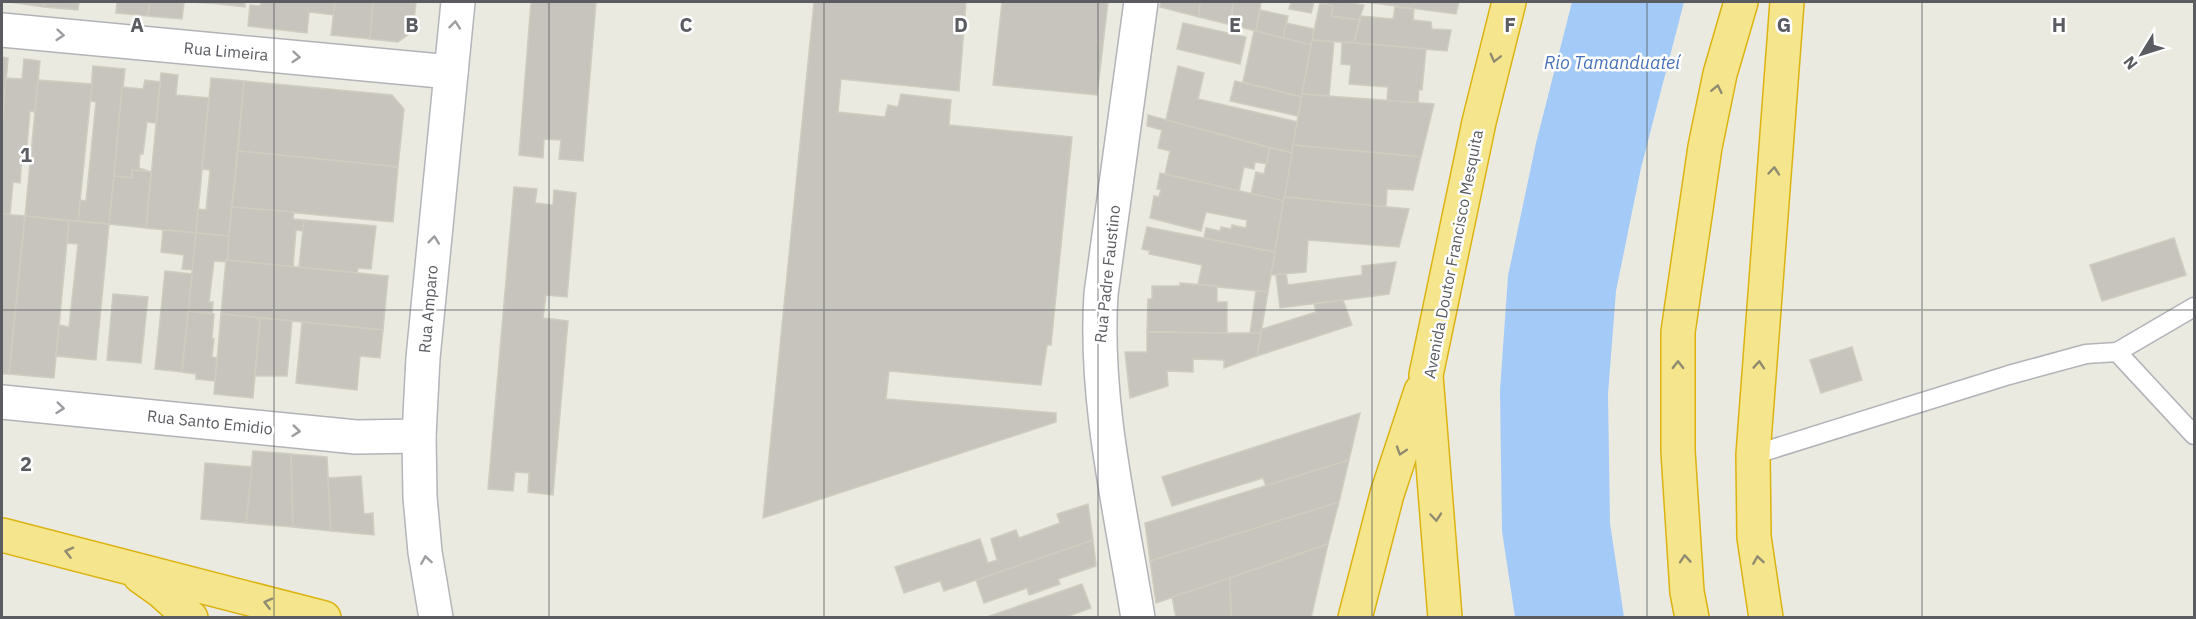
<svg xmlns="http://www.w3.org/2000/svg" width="2196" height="619" font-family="'IBM Plex Sans',sans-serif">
<rect width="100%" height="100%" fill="#ebeae1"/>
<polygon fill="#a4caf8" points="1572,2 1684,2 1641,168 1616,291 1608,394 1610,523 1624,617 1515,617 1502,531 1500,390 1508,276 1536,143"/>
<g fill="#c7c4be" stroke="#cfccc0" stroke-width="1.5">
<polygon points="9,2 44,2 44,7"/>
<polygon points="44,2 79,2 78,10 44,7"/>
<polygon points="117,2 150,2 148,16 116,13"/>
<polygon points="150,2 184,2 182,19 148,16"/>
<polygon points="192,2 219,2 219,4"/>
<polygon points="219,2 245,2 245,7 219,4"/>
<polygon points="261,2 335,2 334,15 309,12 307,33 248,26 250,5 260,6"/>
<polygon points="335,2 373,2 370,39 331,35"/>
<polygon points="373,2 416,2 413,31 398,42 370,39"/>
<polygon points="531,2 596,2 583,161 559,159 561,140 544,139 543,158 519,155"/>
<polygon points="814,2 966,2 959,91 841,79 838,112 885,117 888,105 898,107 901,94 951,100 949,125 1072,137 1051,345 1047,345 1041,385 889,371 886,399 1056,413 1056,422 763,518"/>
<polygon points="1002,2 1108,2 1097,95 993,85"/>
<polygon points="1161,2 1200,2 1199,17 1160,7"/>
<polygon points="1200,2 1233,2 1231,25 1199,17"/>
<polygon points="1233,2 1261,2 1256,31 1231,25"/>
<polygon points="1291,2 1314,2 1311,13 1289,9"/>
<polygon points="1320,2 1346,2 1364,5 1359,20 1331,16 1333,6"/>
<polygon points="1365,2 1459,2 1456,14"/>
<polygon points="1320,3 1333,6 1331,16 1359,20 1354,43 1312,40"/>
<polygon points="1395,7 1414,9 1413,20 1431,22 1432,29 1451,30 1447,51 1354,43 1361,16 1393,19"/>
<polygon points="1260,10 1288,16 1283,38 1256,31"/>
<polygon points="1183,23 1246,37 1240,64 1177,49"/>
<polygon points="1286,23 1314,29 1311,45 1283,38"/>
<polygon points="1254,31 1311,45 1302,97 1243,82"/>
<polygon points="1312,40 1334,42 1329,96 1302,94"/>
<polygon points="1342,42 1426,49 1422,90 1419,89 1418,103 1387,101 1388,87 1349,84 1351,65 1341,64"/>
<polygon points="2,57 8,58 2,128"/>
<polygon points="24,59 40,61 35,112 30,111 26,157 22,157 20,183 13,182 10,215 2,214 2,128 6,78 22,79"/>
<polygon points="93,66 125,69 109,224 78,221 80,200 86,201 96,102 90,101"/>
<polygon points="1178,66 1204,73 1198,99 1298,122 1292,153 1166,120"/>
<polygon points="161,73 178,75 176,95 209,98 196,233 146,228"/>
<polygon points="211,78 244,81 229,236 196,233 198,209 206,210 210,170 202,169"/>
<polygon points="38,80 92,84 78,221 25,216"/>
<polygon points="145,80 160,82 156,123 147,122 143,154 140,154 139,168 151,172 132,170 132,178 114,176 122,87 143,89"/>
<polygon points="244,81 392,95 404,109 398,167 238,151"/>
<polygon points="1235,81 1302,97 1298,116 1230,101"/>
<polygon points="1302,94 1434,104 1421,157 1293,145"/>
<polygon points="1148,115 1270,148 1267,164 1255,162 1254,169 1244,167 1239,191 1165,174 1170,151 1158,148 1162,130 1147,126"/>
<polygon points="1293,145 1421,157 1413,190 1387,189 1386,207 1284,197"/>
<polygon points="1270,148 1292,153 1284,201 1251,194 1256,172 1264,174"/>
<polygon points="238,151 398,167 393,222 232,207"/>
<polygon points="132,170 151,172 146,228 109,224 114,176 132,178"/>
<polygon points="1160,173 1284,201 1275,252 1204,238 1206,228 1220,231 1221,227 1231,229 1232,225 1246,228 1247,220 1206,212 1201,231 1150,218 1154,196 1159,197 1161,189 1157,189"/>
<polygon points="514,187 537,189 535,203 553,205 554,190 576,193 567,297 546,295 543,318 568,321 553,495 528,492 529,473 515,472 513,491 488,489"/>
<polygon points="1284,197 1409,209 1399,247 1308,240 1306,272 1271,275"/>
<polygon points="232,207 294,212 293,219 304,220 303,231 296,230 293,267 226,260"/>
<polygon points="2,214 25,216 9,374 2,374"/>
<polygon points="25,216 69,221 54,378 9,374"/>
<polygon points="304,220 376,226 371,269 358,268 357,273 299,267"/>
<polygon points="69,221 109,224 96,360 56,356 59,325 69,327 78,244 67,243"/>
<polygon points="1147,227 1275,252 1268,292 1198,285 1202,265 1149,254 1150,251 1142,249"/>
<polygon points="163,230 196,233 193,270 182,269 184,255 161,252"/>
<polygon points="196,233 229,236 227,262 214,261 209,302 213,302 212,313 188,311"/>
<polygon points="2174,238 2186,275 2102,301 2090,265"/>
<polygon points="226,260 388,276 383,330 221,314"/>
<polygon points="1396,262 1389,294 1280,308 1276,275 1286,274 1288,285 1362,275 1362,266"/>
<polygon points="165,271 192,274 182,372 155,369"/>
<polygon points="1180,283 1217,286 1217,302 1227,302 1227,333 1147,332 1148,299 1152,299 1152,286 1180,286"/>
<polygon points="1256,291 1268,292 1261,333 1250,333"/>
<polygon points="113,294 148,297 141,363 107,360"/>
<polygon points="1343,300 1352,325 1257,356 1262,329 1316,312 1314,304"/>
<polygon points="188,311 214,314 212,338 214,339 212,357 217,358 215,381 196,379 196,374 182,372"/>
<polygon points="221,314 260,318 253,398 214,394"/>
<polygon points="260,318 292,321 287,376 255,376"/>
<polygon points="302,322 383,330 380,358 360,356 357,390 296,383"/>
<polygon points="1147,332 1227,333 1261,333 1257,356 1224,368 1224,360 1193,359 1193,372 1167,371 1168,386 1130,398 1125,352 1147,352"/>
<polygon points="1852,347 1862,380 1821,393 1810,360"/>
<polygon points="1360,413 1349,460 1266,486 1263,478 1172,506 1162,477"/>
<polygon points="253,451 291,454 293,527 246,523"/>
<polygon points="291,454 327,457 331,531 293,527"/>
<polygon points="1349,460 1339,502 1150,561 1145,523"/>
<polygon points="205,463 252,467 246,523 201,519"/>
<polygon points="361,476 364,514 373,513 374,535 331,531 328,478"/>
<polygon points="1339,502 1328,544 1156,603 1150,561"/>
<polygon points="1088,504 1093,540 944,591 940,581 904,593 895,567 980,539 988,563 997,560 991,539 1016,530 1019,538 1060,523 1057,514"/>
<polygon points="1093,540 1096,566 1058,579 1060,584 1029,595 1027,588 984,603 976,580"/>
<polygon points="1328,544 1311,618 1231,618 1230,578"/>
<polygon points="1230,578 1231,618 1176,618 1172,597"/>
<polygon points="1082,584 1091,608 1063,618 984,618"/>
</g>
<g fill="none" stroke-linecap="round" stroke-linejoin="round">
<g stroke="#b2b3b8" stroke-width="21">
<g id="lane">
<polyline points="2117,352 2194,435"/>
<polyline points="1753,455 2009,375 2086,354 2117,352 2194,307"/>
</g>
</g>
<g stroke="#b2b3b8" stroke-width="36">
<g id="street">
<polyline points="2,30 451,72"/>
<polyline points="2,402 356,437 419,436"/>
<path d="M1138 618C1121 511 1094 402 1101 294L1141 2"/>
</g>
</g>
<g stroke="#b3b5bb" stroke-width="36">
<polyline id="secondary" points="436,618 425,552 420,497 419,436 423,358 458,2"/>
</g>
<g stroke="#dcb310" stroke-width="36">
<g id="highway">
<polyline points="2,535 324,618"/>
<polyline points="140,576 161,591 191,618"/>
<polyline points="1355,618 1387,494 1421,391"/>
<polyline points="1445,618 1426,375 1479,122 1509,2"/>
<polyline points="1692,618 1687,592 1678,451 1678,332 1705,147 1720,74 1741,2"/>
<polyline points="1766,618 1754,537 1753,455 1787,2"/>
</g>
</g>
<use href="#lane" stroke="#fff" stroke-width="18"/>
<use href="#street" stroke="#fff" stroke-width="33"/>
<use href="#secondary" stroke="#fff" stroke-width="33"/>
<use href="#highway" stroke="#f5e68e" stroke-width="33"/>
</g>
<defs><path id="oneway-chevron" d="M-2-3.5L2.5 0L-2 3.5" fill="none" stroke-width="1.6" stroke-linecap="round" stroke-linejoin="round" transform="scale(1.5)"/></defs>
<g stroke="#9c9da0">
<use href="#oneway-chevron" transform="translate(455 25) rotate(-84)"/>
<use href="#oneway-chevron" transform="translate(60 35) rotate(5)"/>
<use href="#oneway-chevron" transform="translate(296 57) rotate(5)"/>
<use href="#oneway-chevron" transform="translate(434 240) rotate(-84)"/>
<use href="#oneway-chevron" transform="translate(60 408) rotate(6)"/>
<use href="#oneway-chevron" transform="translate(296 431) rotate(6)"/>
<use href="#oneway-chevron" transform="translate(426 560) rotate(-99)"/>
</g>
<g stroke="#908c71">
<use href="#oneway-chevron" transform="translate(1495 58) rotate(104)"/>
<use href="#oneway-chevron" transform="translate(1717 89) rotate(-78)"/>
<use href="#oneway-chevron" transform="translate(1774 171) rotate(-85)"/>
<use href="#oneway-chevron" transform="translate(1678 365) rotate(-90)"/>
<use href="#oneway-chevron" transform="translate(1759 365) rotate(-86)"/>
<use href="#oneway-chevron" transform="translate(1401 451) rotate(108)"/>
<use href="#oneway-chevron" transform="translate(1436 517) rotate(85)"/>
<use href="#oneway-chevron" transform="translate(69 552) rotate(-166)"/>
<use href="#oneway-chevron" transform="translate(1685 559) rotate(-94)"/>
<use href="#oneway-chevron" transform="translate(1758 560) rotate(-99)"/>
<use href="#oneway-chevron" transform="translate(268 603) rotate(-166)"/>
</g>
<path fill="none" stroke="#5a5c61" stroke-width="1.5" stroke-opacity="0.55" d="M274 2V618M549 2V618M824 2V618M1098 2V618M1372 2V618M1647 2V618M1922 2V618M2 310H2194"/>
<g text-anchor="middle" stroke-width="5" stroke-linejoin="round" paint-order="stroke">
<g font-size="16" fill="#5a5c61" stroke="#fff">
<text transform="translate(226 51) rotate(5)" y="6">Rua Limeira</text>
<text transform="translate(1453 254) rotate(-79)" y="6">Avenida Doutor Francisco Mesquita</text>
<text transform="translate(1107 274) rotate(-84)" y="6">Rua Padre Faustino</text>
<text transform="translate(428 309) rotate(-85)" y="6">Rua Amparo</text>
<text transform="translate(210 422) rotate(6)" y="6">Rua Santo Emidio</text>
</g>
<g font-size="18" font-style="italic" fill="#4973b9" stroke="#fff">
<text x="1612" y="69">Rio Tamanduateí</text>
</g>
</g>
<g font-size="20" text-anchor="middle" font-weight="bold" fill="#5a5c61" stroke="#fff" stroke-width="5" stroke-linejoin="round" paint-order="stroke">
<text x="137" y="32">A</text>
<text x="412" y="32">B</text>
<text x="686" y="32">C</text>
<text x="961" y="32">D</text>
<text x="1235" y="32">E</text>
<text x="1510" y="32">F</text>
<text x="1784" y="32">G</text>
<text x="2059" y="32">H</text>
<text x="26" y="162">1</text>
<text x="26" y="471">2</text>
</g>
<rect width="2196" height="619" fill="none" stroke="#5a5c61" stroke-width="6"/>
<g transform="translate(2142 54) rotate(232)" stroke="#ffffff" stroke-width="4.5" paint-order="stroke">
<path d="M0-4.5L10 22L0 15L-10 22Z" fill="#5a5c61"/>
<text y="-9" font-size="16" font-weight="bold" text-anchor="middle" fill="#5a5c61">N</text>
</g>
</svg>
